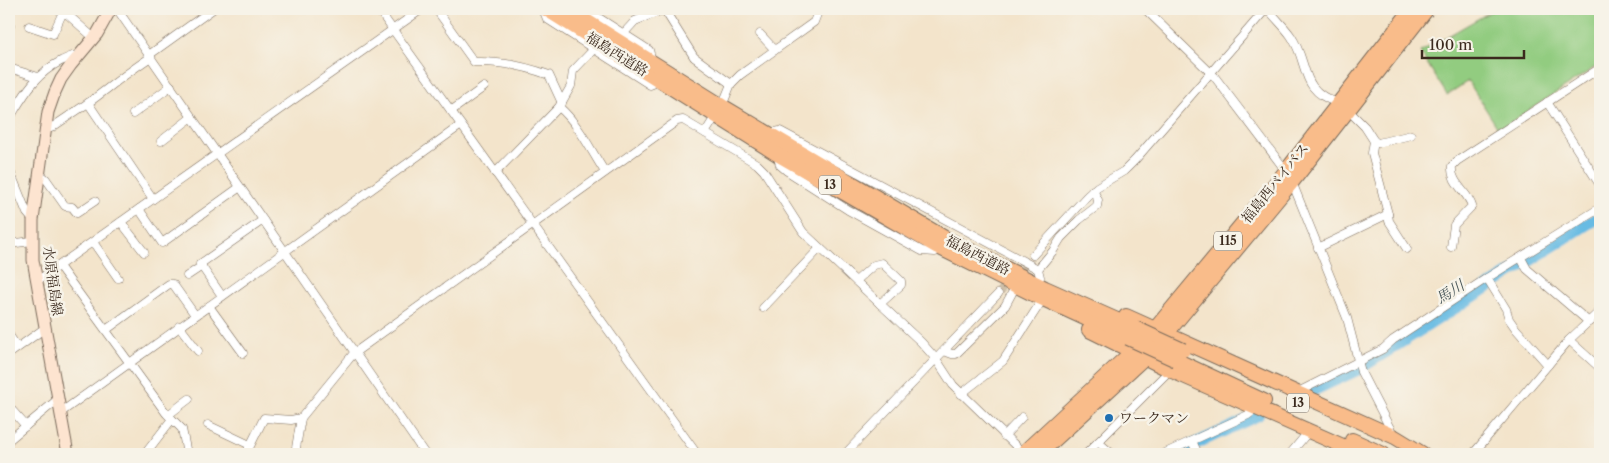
<svg xmlns="http://www.w3.org/2000/svg" width="1609" height="463" font-family="'Libre Caslon Text','Noto Serif JP',serif">
<rect width="100%" height="100%" fill="#f7f3e8"/>
<filter id="ink" filterUnits="userSpaceOnUse"><feTurbulence type="fractalNoise" baseFrequency=".02" numOctaves="2"/><feDisplacementMap in="SourceGraphic" scale="10" xChannelSelector="R" yChannelSelector="G"/><feConvolveMatrix kernelMatrix="1 2 1 2 8 2 1 2 1" color-interpolation-filters="sRGB"/></filter>
<filter id="wash" filterUnits="userSpaceOnUse"><feTurbulence type="fractalNoise" baseFrequency=".0096" numOctaves="4" result="noise"/><feDisplacementMap in="SourceGraphic" scale="20" xChannelSelector="R" yChannelSelector="G"/><feGaussianBlur stdDeviation="1.12" result="paint"/><feColorMatrix in="noise" values="0 0 0 0 0 0 0 0 0 0 0 0 0 0 0 0 0 1.4 0 .05"/><feComposite in="paint" operator="in"/></filter>
<g filter="url(#wash)">
<rect width="100%" height="100%" fill="#f3e4cb"/>
<polygon fill="#92cc80" stroke="#667b4f" points="1495,9 1600,9 1600,64 1499,130 1468,81 1447,95 1420,52"/>
<g fill="none" stroke-linecap="round" stroke-linejoin="round">
<g stroke="#67bbe3" stroke-width="12">
<polyline points="1314,390 1359,369 1600,216"/>
<polyline points="1173,454 1258,415"/>
</g>
</g>
</g>
<g filter="url(#ink)">
<g fill="none" stroke-linecap="round" stroke-linejoin="round">
<polyline stroke="#cebfa8" stroke-width="8" stroke-dasharray="8 4" stroke-linecap="butt" points="998,294 1033,255"/>
<g stroke="#7b6b5b" stroke-width="9">
<g id="minor">
<polyline points="117,9 425,454"/>
<polyline points="378,9 697,454"/>
<path d="M436 9 474 62C501 61 524 66 549 75L562 103"/>
<polyline points="543,9 547,19 650,85 660,81"/>
<polyline points="585,9 649,50 652,61"/>
<polyline points="664,9 694,57 731,84 722,106 705,133"/>
<polyline points="1145,9 1214,76 1286,171 1292,182 1347,318 1361,372 1394,436"/>
<path d="M1268 9C1275 18 1284 26 1291 36 1310 64 1298 90 1338 103"/>
<polyline points="9,25 10,25 9,31"/>
<polyline points="29,26 53,34 62,14 67,14 94,38"/>
<polyline points="624,33 635,21 665,9"/>
<polyline points="760,34 775,50"/>
<polyline points="149,55 213,9"/>
<path d="M151 57C129 71 109 88 88 103L153 199"/>
<polyline points="9,68 38,77"/>
<polyline points="731,84 740,75 814,22 819,9"/>
<polyline points="1547,102 1600,185"/>
<path d="M559 107C579 124 591 151 605 172"/>
<polyline points="1348,110 1365,127 1374,141 1378,143 1411,135"/>
<polyline points="451,111 484,87"/>
<polyline points="133,114 171,86"/>
<path d="M9 119C24 95 35 74 61 61 68 58 73 54 80 55"/>
<polyline points="46,127 51,128 88,103"/>
<polyline points="770,133 780,131 1038,269"/>
<polyline points="161,141 192,117"/>
<polyline points="1374,141 1372,153 1388,214"/>
<polyline points="777,154 780,165 787,171 848,210 922,251 935,252"/>
<polyline points="9,169 27,213 33,220"/>
<polyline points="495,173 559,107 571,86 573,71 594,49"/>
<polyline points="40,174 46,179 65,206 72,207 77,213 95,201"/>
<polyline points="139,209 162,243 240,187"/>
<polyline points="121,222 144,252"/>
<polyline points="93,242 118,278"/>
<polyline points="9,244 32,241"/>
<path d="M1451 247 1454 225 1472 206C1468 192 1450 183 1452 166L1457 161 1600 68"/>
<polyline points="1318,248 1388,214 1389,221 1407,249"/>
<polyline points="1033,255 1087,196 1097,187 1124,171 1135,160 1266,9"/>
<polyline points="1521,258 1527,269 1589,322"/>
<polyline points="59,266 166,413 172,419 145,454"/>
<polyline points="187,276 202,266"/>
<polyline points="1040,277 1038,269 1053,251 1061,238 1079,220 1097,206 1098,200 1093,190"/>
<polyline points="1487,278 1506,309 1509,319 1516,329 1548,365"/>
<polyline points="37,281 422,9"/>
<polyline points="856,281 874,265 882,263 901,281 901,285 880,304"/>
<polyline points="222,296 200,264 263,220"/>
<polyline points="209,306 243,353"/>
<polyline points="763,308 820,248"/>
<polyline points="179,326 198,351"/>
<polyline points="106,330 169,284 173,284 195,315"/>
<polyline points="9,335 17,347"/>
<polyline points="1569,340 1600,368"/>
<polyline points="944,351 952,354 956,354 1005,306 1012,293"/>
<polyline points="9,354 45,328"/>
<polyline points="1296,393 1383,349 1393,340 1487,278 1600,208"/>
<polyline points="961,394 1003,361 1039,305"/>
<polyline points="9,407 26,426"/>
<polyline points="60,413 461,125"/>
<polyline points="168,415 189,399"/>
<polyline points="172,419 182,429 187,454"/>
<polyline points="208,425 250,445"/>
<polyline points="1004,436 1022,417"/>
<polyline points="9,440 57,400"/>
<polyline points="1192,441 1198,454"/>
<polyline points="1098,442 1112,454"/>
<polyline points="246,454 264,418 291,420 301,418"/>
<polyline points="295,454 301,418 354,353 677,121 683,120 757,164 764,171 803,232 921,342 936,359 953,385 1024,454"/>
<polyline points="845,454 998,294"/>
<polyline points="1086,454 1170,370"/>
<polyline points="1163,454 1248,415 1257,408"/>
<polyline points="1290,454 1309,431"/>
<polyline points="1473,454 1569,340 1600,311"/>
</g>
</g>
<g stroke="#7b6b5b" stroke-width="13">
<polyline id="secondary" points="68,454 33,260 33,220 48,112 55,92 61,79 71,65 97,34 111,9"/>
</g>
<g stroke="#7b6b5b" stroke-width="16">
<g id="trunk">
<polyline points="546,9 777,154 898,224 936,246 1041,298 1128,338"/>
<polyline points="567,9 722,106 943,237 1045,288 1135,328"/>
<polyline points="1126,316 1395,437 1423,454"/>
<polyline points="1089,330 1170,370 1361,454"/>
<polyline points="1176,360 1264,401"/>
<polyline points="1352,440 1383,454"/>
<polyline points="1022,454 1150,335 1286,171 1412,9"/>
<polyline points="1039,454 1145,357 1167,333 1292,182 1427,9"/>
</g>
</g>
<use href="#minor" stroke="#fff" stroke-width="8"/>
<use href="#secondary" stroke="#fde4d0" stroke-width="11"/>
<use href="#trunk" stroke="#f9bc8a" stroke-width="14"/>
<g stroke="#7b6b5b" stroke-width="16" stroke-linecap="butt">
<g id="trunk-bridge">
<polyline points="1135,328 1183,350"/>
<polyline points="1128,338 1176,360"/>
</g>
</g>
<use href="#trunk-bridge" stroke="#f9bc8a" stroke-width="14"/>
</g>
</g>
<circle fill="#1f6fb2" stroke="#f7f3e8" stroke-width="2" cx="1109" cy="418" r="5"/>
<g text-anchor="middle" stroke-width="5" stroke-linejoin="round" paint-order="stroke">
<g fill="#f7f3e8" stroke="#73665b" stroke-width="1">
<rect x="819" y="175.5" width="22" height="19" rx="4"/>
<rect x="1214" y="231.5" width="28" height="19" rx="4"/>
<rect x="1287" y="393.5" width="22" height="19" rx="4"/>
</g>
<g font-size="12" font-weight="bold" fill="#3b2a1e">
<text x="830" y="189">13</text>
<text x="1228" y="245">115</text>
<text x="1298" y="407">13</text>
</g>
<g font-size="14" fill="#3b2a1e" stroke="#f7f3e8">
<text transform="translate(617 54) rotate(32)" y="5">福島西道路</text>
<text transform="translate(1275 183) rotate(-51)" y="5">福島西バイパス</text>
<text transform="translate(978 255) rotate(27)" y="5">福島西道路</text>
<text transform="translate(53 281) rotate(82)" y="5">水原福島線</text>
</g>
<g font-size="14" fill="#3b2a1e" stroke="#f7f3e8" text-anchor="start">
<text x="1119" y="423">ワークマン</text>
</g>
<g font-size="15" font-style="italic" fill="#485659" stroke="#f7f3e8">
<text transform="translate(1450 292) rotate(-32)" y="5">馬川</text>
</g>
</g>
<rect width="1609" height="463" fill="none" stroke="#f7f3e8" stroke-width="30"/>
<path d="M1422 50v8h102v-8" fill="none" stroke="#3b2a1e" stroke-width="2.5"/>
<text x="1429" y="50" font-size="15" fill="#3b2a1e" stroke="#f7f3e8" stroke-width="4" paint-order="stroke">100 m</text>
</svg>
